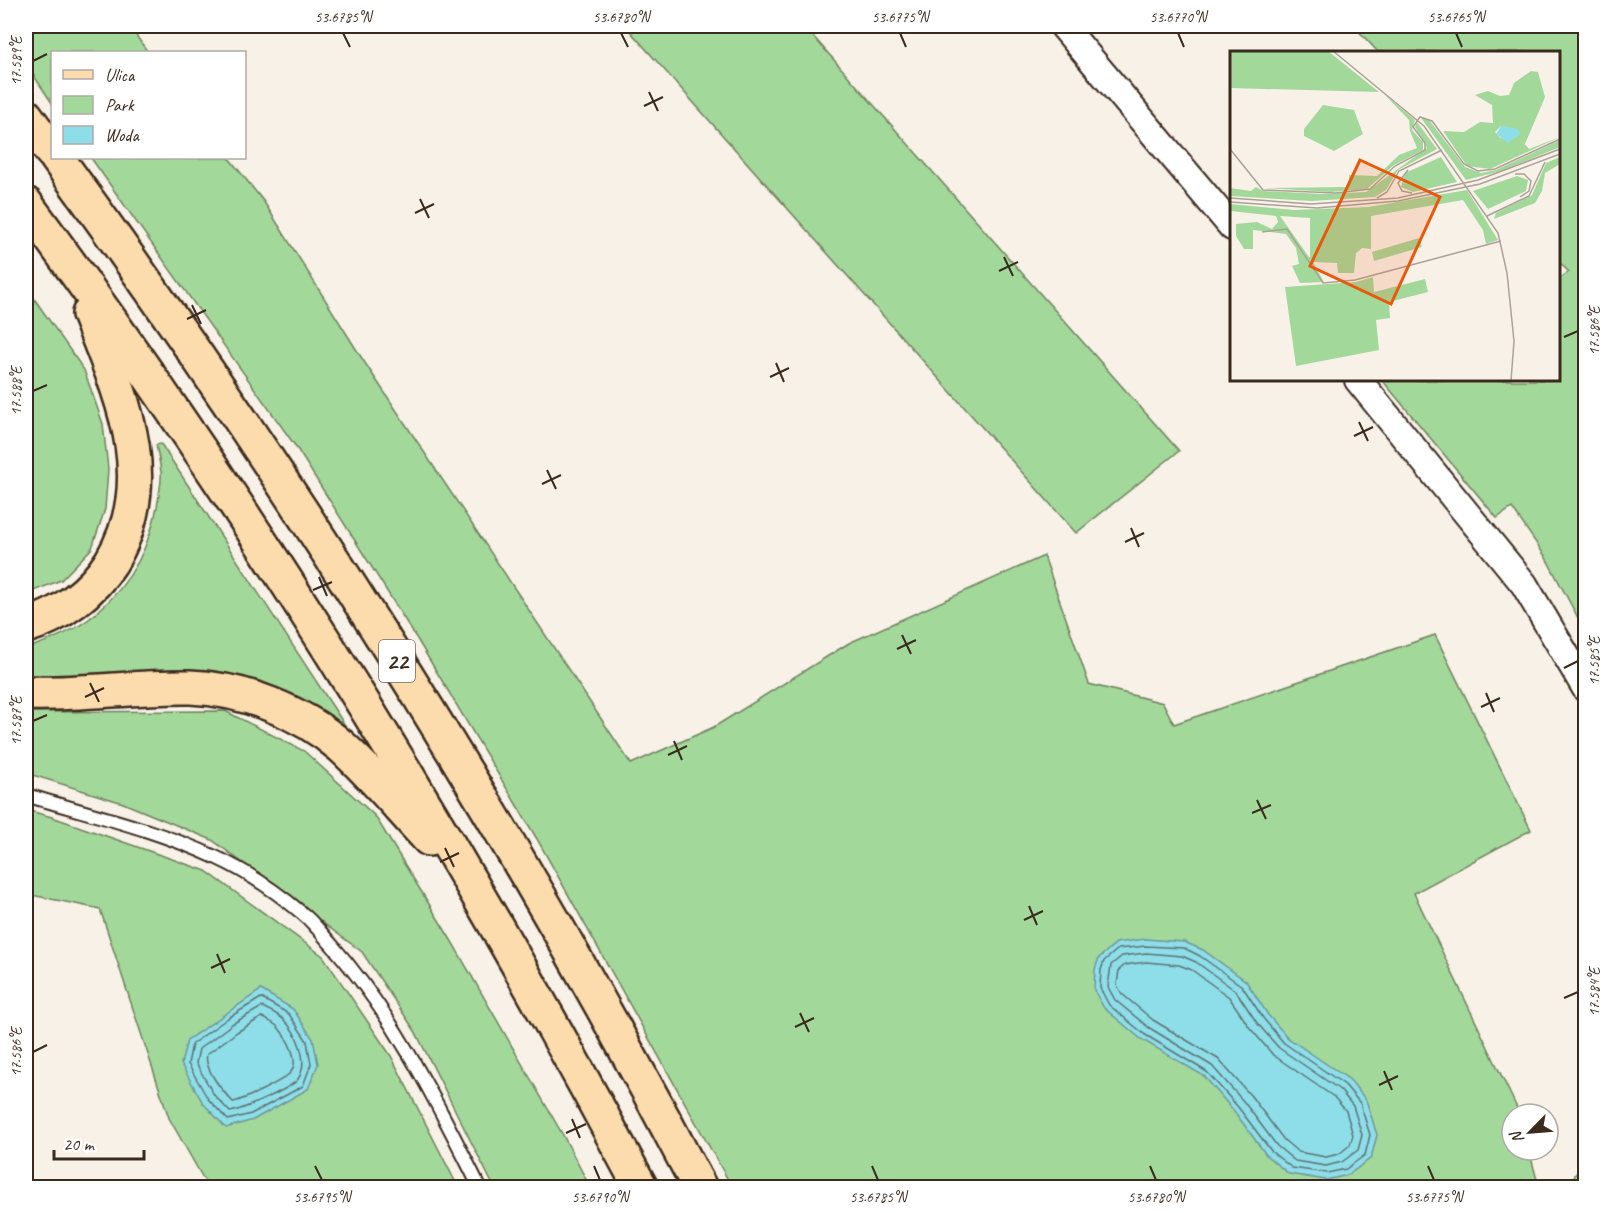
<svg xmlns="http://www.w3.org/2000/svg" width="1611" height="1213" font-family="Caveat,sans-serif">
<rect width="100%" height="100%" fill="#f7f1e8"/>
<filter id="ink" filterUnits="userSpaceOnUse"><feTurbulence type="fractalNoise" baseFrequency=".0167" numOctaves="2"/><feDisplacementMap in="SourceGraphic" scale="12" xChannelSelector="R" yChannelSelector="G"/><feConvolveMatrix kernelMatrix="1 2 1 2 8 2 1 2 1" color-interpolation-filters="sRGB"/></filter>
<g filter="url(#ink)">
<g fill="#a3d89b" stroke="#6f815c" stroke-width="1.5">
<polygon points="26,26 129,26 148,52 52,52 52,103 26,64"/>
<polygon points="633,26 804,26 1179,451 1076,533 629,30"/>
<polygon points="1354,26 1585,26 1585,631 1545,556 1512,508 1497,518 1382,380 1558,380 1559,279 1569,272 1558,261 1558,52 1378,52"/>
<polygon points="91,158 229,158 264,202 363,360 631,764 714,727 849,643 1044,556 1089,684 1163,703 1174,724 1435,635 1531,830 1414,893 1517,1108 1519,1114 1512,1114 1512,1150 1529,1150 1539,1187 732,1187 537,839 417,639 296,447"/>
<polygon points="26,287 84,370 103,424 108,469 105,509 92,548 61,580 26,594"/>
<path d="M161 444 350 733 322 713 293 696 256 682 26 680V649C50 640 76 631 95 614 133 582 152 543 159 495 160 487 162 479 161 472 160 463 158 454 156 445Z"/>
<polygon points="225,711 304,751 375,816 451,940 564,1137 590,1187 494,1187 415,1031 362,952 212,840 123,803 26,773 26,712"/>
<polygon points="26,810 52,817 206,871 323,956 391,1056 458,1187 208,1187 169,1118 100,909 26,894"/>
<polygon points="1585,1160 1585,1187 1567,1187"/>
</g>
<g fill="#8edeea" stroke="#6d9698" stroke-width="1.5">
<polygon points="1145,939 1184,942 1203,950 1246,981 1268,1015 1288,1038 1350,1080 1366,1100 1377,1135 1371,1158 1348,1175 1326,1180 1289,1174 1267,1156 1234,1111 1204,1076 1141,1039 1104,1008 1094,990 1095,969 1099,958 1116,943"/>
<polygon points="261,990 293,1009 313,1039 318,1064 308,1089 253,1120 226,1128 203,1103 181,1064 187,1040"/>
</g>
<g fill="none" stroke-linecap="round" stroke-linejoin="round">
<g stroke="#5c7270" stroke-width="1.5">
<polygon points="1146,946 1184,948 1200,956 1242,986 1263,1018 1284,1043 1345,1085 1360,1103 1370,1135 1365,1155 1346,1169 1327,1173 1292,1168 1272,1152 1238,1107 1207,1072 1144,1034 1109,1005 1100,988 1101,970 1104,961 1118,949"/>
<polygon points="1146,953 1182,956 1196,962 1236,991 1257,1023 1279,1048 1340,1090 1353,1106 1362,1135 1358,1150 1342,1162 1326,1166 1295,1161 1277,1146 1244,1102 1212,1066 1148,1027 1115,1000 1108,987 1111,965 1122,956"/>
<polygon points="1146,962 1179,965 1192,970 1229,997 1250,1028 1273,1055 1334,1097 1346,1111 1353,1135 1350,1145 1339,1154 1326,1157 1298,1152 1284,1140 1251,1096 1218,1059 1153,1020 1122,994 1117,985 1119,970 1125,965"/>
<polygon points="261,998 289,1014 307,1041 311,1064 303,1086 251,1114 228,1120 208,1099 188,1064 192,1044 228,1018"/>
<path d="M262 1007C269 1010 277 1014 283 1019 297 1032 310 1061 298 1079 292 1088 242 1110 230 1112L214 1095 196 1063 199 1049 232 1024Z"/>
<path d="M262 1017C267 1020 274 1023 278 1027 287 1038 302 1062 289 1074 280 1082 244 1100 233 1102 223 1092 203 1068 207 1054L237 1032Z"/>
</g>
<g stroke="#3b2a1e" stroke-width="16">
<path id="lane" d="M26 795C89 814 155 829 215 857 246 871 277 892 303 914 313 922 322 934 331 944 394 1015 437 1103 480 1188"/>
</g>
<g stroke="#3b2a1e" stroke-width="30">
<g id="street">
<polyline points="1063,26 1232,227"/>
<polyline points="1358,380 1524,584 1586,689"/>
</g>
</g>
<g stroke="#3b2a1e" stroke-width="38">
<g id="primary">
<polyline points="26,116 52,152"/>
<path d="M57 158C295 485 512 828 700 1188"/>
<path d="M26 204C256 515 459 846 641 1188"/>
<path d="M26 626C60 616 92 592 111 562 161 479 121 395 89 314"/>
<path d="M26 693C80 695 135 686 190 687 243 689 300 711 341 746 372 774 400 808 429 839"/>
</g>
</g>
<use href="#lane" stroke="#fff" stroke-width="12"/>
<use href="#street" stroke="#fff" stroke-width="26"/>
<use href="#primary" stroke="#fcdcac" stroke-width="33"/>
</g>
</g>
<path fill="none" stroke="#3b2a1e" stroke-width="2" d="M343 33 350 47M621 33 628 47M900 33 906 47M1178 33 1184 47M1456 33 1462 47M33 61 47 54M649 92 658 111M644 106 663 97M420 199 429 218M415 213 434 204M1004 257 1013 276M999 271 1018 262M192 305 201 324M187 319 206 310M1564 337 1578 331M776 363 784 382M770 377 789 368M33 391 47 385M1359 422 1368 441M1354 436 1373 427M547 470 556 489M542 484 561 475M1131 528 1139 547M1125 542 1144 533M319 577 327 596M313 590 332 582M902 635 911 654M897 649 916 640M1564 668 1578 661M90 683 99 702M1486 693 1494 712M85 697 104 688M1481 707 1500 698M33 721 47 715M674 741 682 760M668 755 687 746M1257 800 1266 819M1252 813 1271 805M445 848 454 867M440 862 459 853M1029 906 1037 925M1024 920 1043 911M217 954 225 973M211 968 230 959M1564 998 1578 992M800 1013 809 1032M795 1027 814 1018M33 1052 47 1045M1384 1071 1392 1090M1379 1085 1398 1076M572 1119 580 1138M566 1133 586 1124M315 1166 322 1180M594 1166 600 1180M872 1166 878 1180M1150 1166 1156 1180M1428 1166 1434 1180"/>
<g text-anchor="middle" stroke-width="5" stroke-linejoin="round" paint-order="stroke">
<rect fill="#fff" stroke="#766a62" stroke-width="1.5" x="379" y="640" width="36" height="42" rx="4.5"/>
<g font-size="24" font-weight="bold" fill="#3b2a1e">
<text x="397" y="669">22</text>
</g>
</g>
<g transform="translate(1230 51)">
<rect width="330" height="330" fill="#f7f1e8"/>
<path d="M0 0H98L149 41 0 37ZM301 20 308 21 315 46 295 93 299 98 330 86 260 118 237 115 213 80 234 81 250 71 263 72 262 54 245 44 258 40 270 45 279 44 284 32ZM271 75 285 79 288 85 270 87 265 81ZM154 43 185 69 182 79 193 91V99L164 114 137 138 101 141 34 137 115 136 119 135V124L147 125 169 104 187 97 180 80 179 69ZM93 54 124 59 133 83 104 100 74 85V78ZM191 67 199 69 235 116 251 122 266 119 330 89V96L271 120 236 129ZM187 71 207 98 168 119 156 139 145 146 81 150 0 145V137L21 140 26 136 33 140 91 143 136 141 197 97 185 76ZM211 106 227 131 183 141 171 136 175 122ZM330 106V113L315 122 312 140 305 152 264 168 266 162 302 144 316 112ZM287 125 298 129 296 140 258 158 243 140ZM237 139 268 189 256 193 253 179 233 149 141 165V198L132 197 126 202 124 222H108L107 212 83 211 94 231 70 232 62 215 69 213 66 197 56 183 23 179V198H14L6 185V173L27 171 42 178 48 171 46 165 0 160V153L64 159 138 156ZM50 165 80 167V206H79ZM189 187 192 196 144 210 142 201ZM143 226 144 241 195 228 198 241 159 251 160 267 146 269 149 299 66 315 55 236 126 231Z" fill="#a3d89b" fill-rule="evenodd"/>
<path d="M271 75 288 78 290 83 278 92 266 83Z" fill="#8edeea"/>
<path fill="none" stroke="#aca197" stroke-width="1.5" d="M103 0 194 75 268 182 277 222 284 290 281 330M0 98 33 139 106 142 140 138 165 115 195 99V92L183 76 190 66 202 70 234 113 248 120 265 118 330 88M178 119 168 132 172 140 182 142M285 123H294L301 130 299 140 290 146M0 147 81 153 168 147 248 129 330 98M147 147 157 141 169 120 212 99M0 151 87 157 168 150 250 133 330 103M257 165 299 145 315 111M32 181 57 178 93 232 125 229 271 190"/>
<path fill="#e8590c" fill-opacity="0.15" stroke="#e8590c" stroke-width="3" d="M130 109 210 146 161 253 80 215Z"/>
<rect width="330" height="330" fill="none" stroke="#3b2a1e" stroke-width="3"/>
</g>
<rect width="1611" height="1213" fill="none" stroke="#fff" stroke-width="66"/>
<rect x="51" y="51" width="195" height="108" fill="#ffffff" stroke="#b1aaa5" stroke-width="1.5"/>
<rect x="63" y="70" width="30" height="9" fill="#fcdcac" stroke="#b1aaa5" stroke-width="1.5"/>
<text x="105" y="81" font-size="18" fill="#3b2a1e">Ulica</text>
<rect x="63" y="96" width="30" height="18" fill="#a3d89b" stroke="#b1aaa5" stroke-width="1.5"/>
<text x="105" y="111" font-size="18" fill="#3b2a1e">Park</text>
<rect x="63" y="126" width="30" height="18" fill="#8edeea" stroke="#b1aaa5" stroke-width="1.5"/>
<text x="105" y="141" font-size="18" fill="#3b2a1e">Woda</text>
<g transform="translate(1530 1132) rotate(245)"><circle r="28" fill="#ffffff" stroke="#b1aaa5" stroke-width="1.5"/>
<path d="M0-4.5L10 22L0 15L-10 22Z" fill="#3b2a1e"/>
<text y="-9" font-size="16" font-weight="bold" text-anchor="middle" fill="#3b2a1e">N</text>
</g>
<path d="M54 1150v9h90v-9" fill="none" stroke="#3b2a1e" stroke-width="3"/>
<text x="63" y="1150" font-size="18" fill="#3b2a1e" stroke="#ffffff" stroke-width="4.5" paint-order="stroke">20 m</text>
<rect x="33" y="33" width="1545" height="1147" fill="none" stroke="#3b2a1e" stroke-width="2"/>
<g font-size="15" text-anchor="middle" fill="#3b2a1e">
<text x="343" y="22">53.6785°N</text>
<text x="621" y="22">53.6780°N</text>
<text x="900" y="22">53.6775°N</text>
<text x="1178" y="22">53.6770°N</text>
<text x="1456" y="22">53.6765°N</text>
<text transform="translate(16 61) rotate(-90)" y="5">17.589°E</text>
<text transform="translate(1594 331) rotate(-90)" y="5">17.586°E</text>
<text transform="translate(16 391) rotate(-90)" y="5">17.588°E</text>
<text transform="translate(1594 661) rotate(-90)" y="5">17.585°E</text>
<text transform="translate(16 721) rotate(-90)" y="5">17.587°E</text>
<text transform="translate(1594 992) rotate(-90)" y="5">17.584°E</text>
<text transform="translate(16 1052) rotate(-90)" y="5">17.586°E</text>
<text x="322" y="1202">53.6795°N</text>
<text x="600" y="1202">53.6790°N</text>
<text x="878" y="1202">53.6785°N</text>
<text x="1156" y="1202">53.6780°N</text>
<text x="1434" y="1202">53.6775°N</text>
</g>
</svg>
